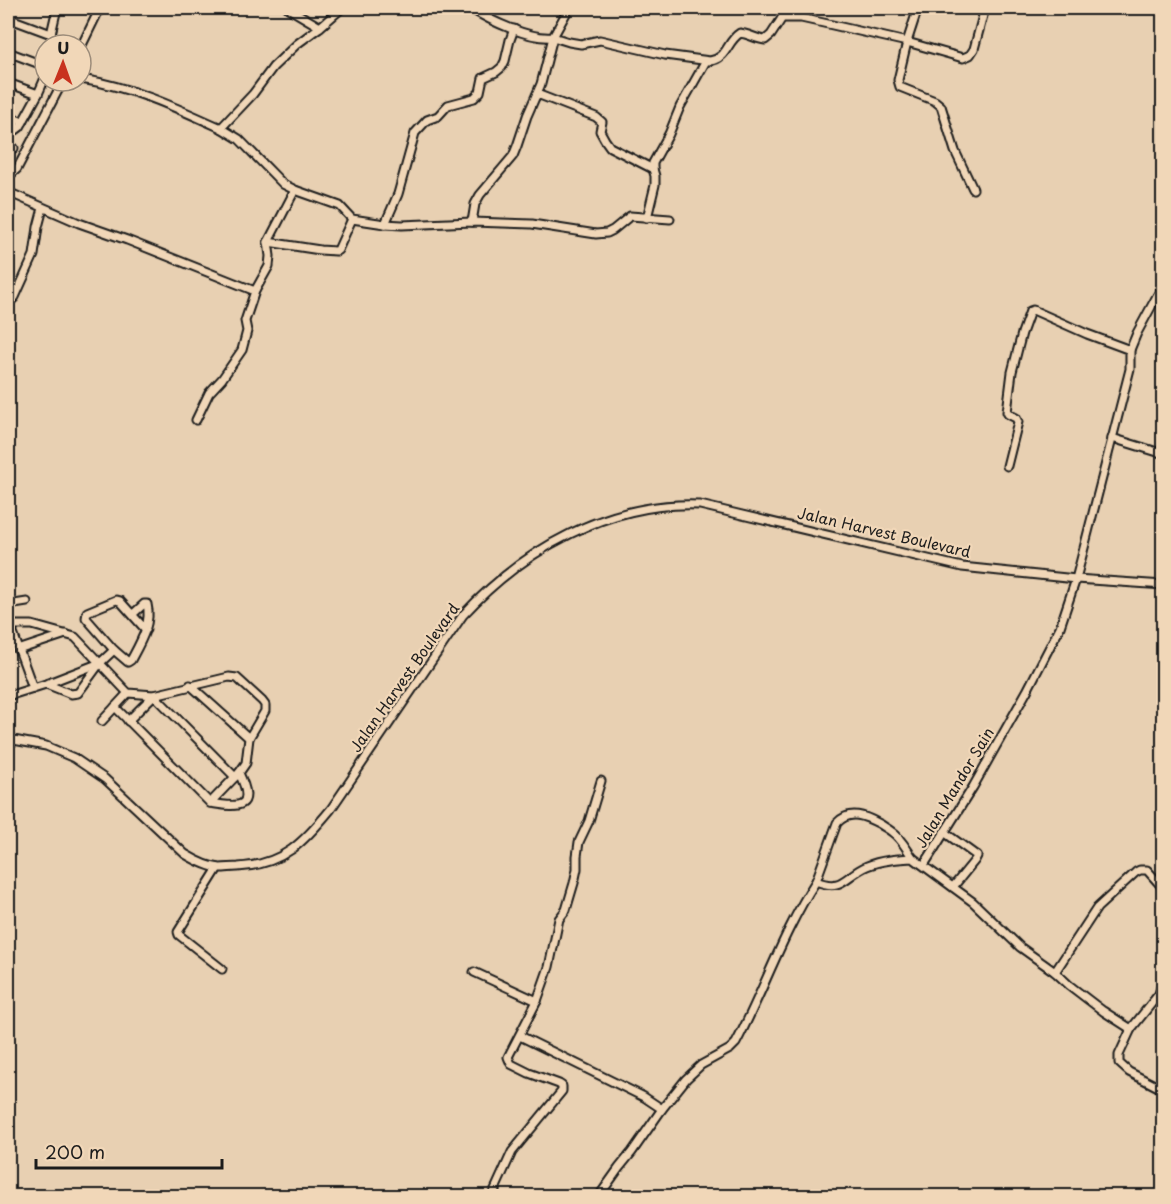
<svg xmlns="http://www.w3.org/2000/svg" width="1171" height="1204" font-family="'Playpen Sans',sans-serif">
<rect width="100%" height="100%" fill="#e8d0b2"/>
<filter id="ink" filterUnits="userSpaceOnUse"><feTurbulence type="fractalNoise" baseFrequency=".0167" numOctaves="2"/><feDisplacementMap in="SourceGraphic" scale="12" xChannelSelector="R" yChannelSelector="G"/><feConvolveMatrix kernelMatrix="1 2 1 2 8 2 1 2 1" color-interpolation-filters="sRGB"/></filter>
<g filter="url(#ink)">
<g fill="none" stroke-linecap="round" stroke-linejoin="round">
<g stroke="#1c1c1c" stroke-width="11">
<g id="minor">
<polyline points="288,8 320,27"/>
<path d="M470 8C489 20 530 40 553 37L569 8"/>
<polyline points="918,8 907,42 898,80 900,87 935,101 941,106 955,151 973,189"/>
<polyline points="8,18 51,34 57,40 59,45"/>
<polyline points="782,18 786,8"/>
<polyline points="51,34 57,8"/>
<polyline points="81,47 100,8"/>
<polyline points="8,52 45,66"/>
<path d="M81 79C132 87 175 107 221 128L253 94 273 67 297 44 320 27 342 8"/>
<polyline points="8,83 38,94"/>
<polyline points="537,94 596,117 602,122 600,131 605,140 610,147 653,169"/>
<polyline points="8,116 23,122"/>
<polyline points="221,128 239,139 283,184 295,190 340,206 352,219 385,224 402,225 472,222 532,224 596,234 607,233 613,230 630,216 670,219"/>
<polyline points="8,130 16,130 20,127 38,94 45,78"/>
<polyline points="8,148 14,148"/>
<polyline points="8,177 17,169 63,81"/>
<polyline points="8,192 79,223 127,240 255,291"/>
<polyline points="647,218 655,185 655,176 653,169 653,163 669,134 680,107 706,61"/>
<path d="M472 222 475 204 480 195 513 156 517 146 527 116 541 84 553 37 569 42 581 44 600 40 665 55 710 61C728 58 726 42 740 33 749 34 756 39 765 40L771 35 782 18H801L828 24 907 42 963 58 970 55 974 49 985 8"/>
<polyline points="385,224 398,194 415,133 427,120 438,116 448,105 474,98 480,92 483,78 496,72 502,67 505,61 510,40 514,29"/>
<polyline points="268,242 320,250 336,251 338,250 352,219"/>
<polyline points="8,300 13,299 15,297 34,255 38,227 43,208"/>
<polyline points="8,344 9,351 8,359"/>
<polyline points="196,420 209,393 222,379 242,350 247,331 245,321 255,291 269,266 270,256 268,242 295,190"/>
<polyline points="1112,438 1164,454"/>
<polyline points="1007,466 1018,422 1016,418 1008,414 1007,412 1012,372 1022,333 1030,311 1033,310 1087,334 1130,350"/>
<polyline points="8,605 27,602"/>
<path d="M133 614 144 604H147C152 624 140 643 131 660L128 662 114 650 86 618 87 612 116 600 120 601 146 630"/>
<path d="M8 625H32L75 637 128 693 154 695 229 677 237 678 262 701 265 705V711L249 738 246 763 239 773C256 809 240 808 210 803L115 707"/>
<polyline points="10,625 33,688"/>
<polyline points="18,650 66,634"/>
<polyline points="46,684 71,694 78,693 100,663 114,650"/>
<polyline points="190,685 249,738"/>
<polyline points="8,696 46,684 100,663"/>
<polyline points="102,721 128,693"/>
<polyline points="128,721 154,695 235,777 239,773"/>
<path d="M8 739 46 746 74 758 105 779 185 854C195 860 208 867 220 868 226 868 232 867 238 867 283 865 304 842 331 809L463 615C524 549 609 501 700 505L962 567 1076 579 1164 585"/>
<polyline points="210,803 235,777"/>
<polyline points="944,832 977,856 975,860 953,887"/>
<polyline points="924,865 973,787 1027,691 1060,627 1076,579 1130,369 1130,350 1137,333 1164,283"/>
<polyline points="218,868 178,932 179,935 222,969"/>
<path d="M816 881 837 823C850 809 865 816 880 824 884 827 889 829 892 832 901 838 907 850 913 858"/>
<polyline points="474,972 537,1001"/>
<polyline points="1055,972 1097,908 1136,872 1140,870 1147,870 1164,889"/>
<polyline points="1131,1029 1119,1055 1119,1063 1129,1072 1164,1090"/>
<polyline points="520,1036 644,1097 662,1109"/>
<polyline points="492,1196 512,1152 562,1091 562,1086 559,1084 529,1073 511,1064 508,1057 537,1001 549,967 559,919 566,910 574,883 577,869 577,856 579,842 589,821 601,781"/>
<path d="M599 1196 619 1168 632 1152 662 1109 686 1079 701 1065 730 1049 736 1043C764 990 783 932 816 881 843 892 844 876 867 866 881 860 898 859 913 858L973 902 1020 947 1055 972 1069 985 1103 1011 1131 1029 1159 994 1164 977"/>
</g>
</g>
<use href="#minor" stroke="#f1d7b8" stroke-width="7"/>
</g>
</g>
<g text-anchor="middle" stroke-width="4.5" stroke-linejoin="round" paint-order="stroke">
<g font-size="15" fill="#1c1c1c" stroke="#f1d7b8">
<text transform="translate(884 533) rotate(13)" y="5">Jalan Harvest Boulevard</text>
<text transform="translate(405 678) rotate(-55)" y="5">Jalan Harvest Boulevard</text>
<text transform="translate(955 788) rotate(-59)" y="5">Jalan Mandor Sain</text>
</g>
</g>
<rect width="1171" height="1204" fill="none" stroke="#f1d7b8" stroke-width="30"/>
<rect x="15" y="15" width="1141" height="1174" fill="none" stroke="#1c1c1c" stroke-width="2" filter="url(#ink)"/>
<g transform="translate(63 63) rotate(1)"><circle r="28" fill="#f1d7b8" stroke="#9c8c7a" stroke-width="1.5"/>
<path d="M0-4.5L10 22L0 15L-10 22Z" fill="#c8321e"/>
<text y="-9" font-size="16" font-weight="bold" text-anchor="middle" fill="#1c1c1c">U</text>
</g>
<path d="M36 1159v9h186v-9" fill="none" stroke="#1c1c1c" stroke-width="3"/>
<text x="45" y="1159" font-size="18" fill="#1c1c1c" stroke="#f1d7b8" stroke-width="4.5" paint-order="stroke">200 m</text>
</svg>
